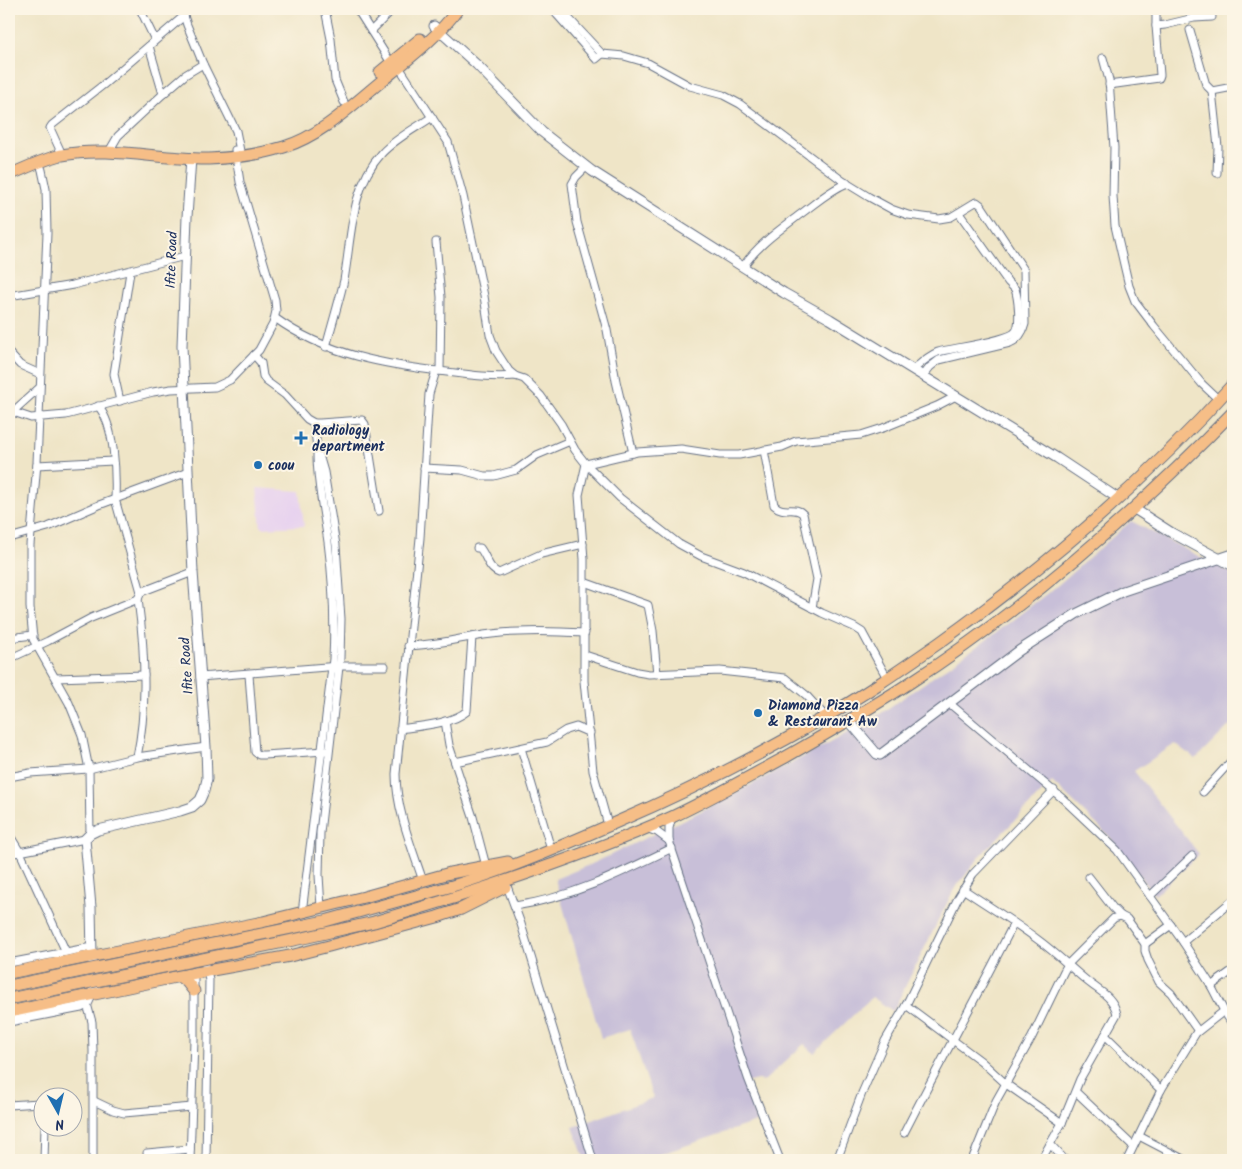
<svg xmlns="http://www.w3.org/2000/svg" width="1242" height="1169" font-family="Kalam,sans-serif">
<rect width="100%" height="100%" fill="#fcf5e5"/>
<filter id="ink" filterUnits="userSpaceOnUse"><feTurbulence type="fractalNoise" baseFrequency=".02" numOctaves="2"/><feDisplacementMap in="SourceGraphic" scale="10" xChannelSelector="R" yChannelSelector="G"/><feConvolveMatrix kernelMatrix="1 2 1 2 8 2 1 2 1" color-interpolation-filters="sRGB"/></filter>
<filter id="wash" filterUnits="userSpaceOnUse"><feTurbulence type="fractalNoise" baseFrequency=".0096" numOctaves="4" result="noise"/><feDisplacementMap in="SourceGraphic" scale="20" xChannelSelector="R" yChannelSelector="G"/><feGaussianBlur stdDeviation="1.12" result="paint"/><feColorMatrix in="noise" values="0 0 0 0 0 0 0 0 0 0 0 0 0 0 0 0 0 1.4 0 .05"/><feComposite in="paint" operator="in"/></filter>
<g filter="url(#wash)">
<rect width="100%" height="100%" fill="#efe5c7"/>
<polygon fill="#e7d2ef" points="257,488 300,491 304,526 261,528"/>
<polygon fill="#c8bfd8" points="1131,521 1233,574 1233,731 1229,726 1196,759 1175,744 1134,771 1199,854 1155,895 1109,836 1052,782 982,854 953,891 893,1011 872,997 814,1053 804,1044 764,1081 757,1080 745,1083 756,1122 643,1160 585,1160 573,1127 653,1098 630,1029 601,1038 555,879 594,863 705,809 826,745 880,714 992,636 1058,585"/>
</g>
<g filter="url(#ink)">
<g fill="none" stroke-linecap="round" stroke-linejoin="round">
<g stroke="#656f83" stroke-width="9">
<g id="minor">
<polyline points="140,9 155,40"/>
<polyline points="186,9 184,16 187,25 203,64 236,131 241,156"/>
<polyline points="325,9 331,39 335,80 344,102"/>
<polyline points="357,9 391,63"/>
<path d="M552 9 596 59 602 54 624 56 648 63 690 86 723 95 740 104 843 181 869 197 891 209 908 215 939 219 951 217 974 203 977 202 981 205 1024 270 1025 324C1023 333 1019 339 1010 343L939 360 930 367 923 376"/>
<polyline points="560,9 602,54"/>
<polyline points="1156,9 1156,26 1165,25 1194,18 1212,17"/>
<polyline points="1190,30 1206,85 1212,91 1218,147 1217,173"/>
<polyline points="371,31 387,15 392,9"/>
<polyline points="1103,58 1109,80 1114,148 1113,196 1115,226 1129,286 1135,301 1154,326 1202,384 1219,400"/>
<polyline points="399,67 448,142 463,196 484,296 490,335 496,351 509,371 515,376 524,379 541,396 561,424 575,450 586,464 620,498 679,544 701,556 744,572 822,613 854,627 862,632 887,678"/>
<polyline points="1109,85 1159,78 1160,75 1156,26"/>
<polyline points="1212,91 1233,87"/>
<polyline points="163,94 185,75 203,64"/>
<polyline points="111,148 118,136 163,94 149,46"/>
<polyline points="60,150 50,128 52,125 103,85 184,16"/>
<polyline points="39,162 42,170 46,189 47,233 37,463 30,545 30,607 33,639 69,703 82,735 89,769 90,834"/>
<polyline points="586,167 576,177 572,184 577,222 607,330 616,381 633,453"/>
<polyline points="436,242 441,297 440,371"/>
<path d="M743 267C757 245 781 229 802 213 817 202 830 190 847 183"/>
<polyline points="9,296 73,285 185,256"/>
<path d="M275 318C326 355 386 365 447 372 470 375 492 378 515 376"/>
<path d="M326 347C332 324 339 302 344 280 352 236 350 188 382 153 396 138 416 128 432 117"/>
<polyline points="9,353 20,365 40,374"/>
<polyline points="254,355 261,363 263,376 266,381 285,395 307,419 314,423 320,423 362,420 365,424 379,511"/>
<path d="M913 370C921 363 928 356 938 352 952 348 1010 341 1016 331 1021 323 1018 298 1015 289L1008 282 959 213"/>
<polyline points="120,401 114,374 130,272"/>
<path d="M98 406C115 425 116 474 115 499L141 592"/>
<polyline points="13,412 31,418 66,415 153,392 171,389 215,387 230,380 259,350 273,324 276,311 275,300 240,182 235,150"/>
<polyline points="9,415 39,388"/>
<polyline points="314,423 317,448 324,472 336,545 341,619 340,658 320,833 319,875 321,908"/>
<path d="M764 450 774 505C784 515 795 505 803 514L817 579 812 608"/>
<polyline points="37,465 113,461"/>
<polyline points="424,468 462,470 484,476 494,476 516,470 537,455 570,441"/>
<polyline points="9,538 48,527 99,505 188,472"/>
<path d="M477 548H480C487 557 488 569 499 573L541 554 583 544"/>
<polyline points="584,582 648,605 653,631 657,674"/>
<polyline points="9,638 33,635"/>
<path d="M408 646C437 645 464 637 492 634 523 630 554 631 585 633"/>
<polyline points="585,655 637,672 649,674 720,671 785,678 806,695 826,717"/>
<polyline points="9,659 48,641 91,618 138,599 141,592 193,572"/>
<polyline points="249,675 255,752 259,755 264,755 325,751"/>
<polyline points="200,677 339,666 385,666"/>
<polyline points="56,678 144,675"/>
<polyline points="949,703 1063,799 1117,850 1183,942 1209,982 1224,1011 1233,1025"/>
<polyline points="445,721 449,745 473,817 486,866"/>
<path d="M400 729C420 726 452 724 467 711L472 637"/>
<polyline points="521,748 551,849"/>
<path d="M137 757C148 705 145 651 138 599"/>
<polyline points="455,762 547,742 566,730 576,727 590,733"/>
<polyline points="9,777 30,773 89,769 137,757 206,747"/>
<polyline points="1203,792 1233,759"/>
<polyline points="672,817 669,828 669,841 748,1078 780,1160"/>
<polyline points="608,825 593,771 584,681 584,559 579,495 586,464 637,452 681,449 720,455 739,455 782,447 796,441 861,435 883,428 937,406 956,396"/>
<polyline points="646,828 657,832 669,841"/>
<polyline points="9,834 20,852 66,952"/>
<polyline points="9,854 85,839"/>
<polyline points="1089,877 1113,908 1121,916"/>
<path d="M423 881C412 848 396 809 396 774L420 538 429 394 436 371"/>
<polyline points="507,886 521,924 593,1160"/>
<path d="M963 889C988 906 1013 921 1037 939 1055 952 1070 967 1087 981 1100 992 1113 996 1117 1014L1080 1079 1062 1123 1041 1160"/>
<polyline points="1150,896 1192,856"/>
<path d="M515 906C571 898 621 873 672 848"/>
<path d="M302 913 333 659C335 620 333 581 328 542 324 513 317 484 317 454"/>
<polyline points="1183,942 1233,900"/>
<polyline points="197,944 202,954 209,980 206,1160"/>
<polyline points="1145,944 1171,925"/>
<polyline points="9,963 92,947"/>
<polyline points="1211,986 1233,970"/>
<polyline points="87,1004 92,1022 93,1051 93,1160"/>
<polyline points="906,1005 981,1061 1006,1084 1062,1123"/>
<polyline points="1105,1035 1161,1090"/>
<polyline points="1076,1092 1133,1146"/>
<polyline points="94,1101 113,1110 124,1113 192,1107"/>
<polyline points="9,1105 39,1103 42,1106"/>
<path d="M904 1133C940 1062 979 993 1014 923"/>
<polyline points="1139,1136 1185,1160"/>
<polyline points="1050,1144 1065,1160"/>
<polyline points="147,1153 190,1149"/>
<polyline points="44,1160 45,1126"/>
<polyline points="190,1160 194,1040 194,971"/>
<polyline points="837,1160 862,1093 885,1041 906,1005 958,898 973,874 1054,790"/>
<polyline points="972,1160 996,1101 1032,1037 1064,971 1068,964 1114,918 1121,916 1127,919 1145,944 1145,951 1148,960 1159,982 1171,993 1198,1031"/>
<polyline points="1127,1160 1161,1090 1196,1033 1224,1011"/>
</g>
</g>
<g stroke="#656f83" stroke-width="11">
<g id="tertiary">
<polyline points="434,26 477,65 542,132 592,171 784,293 830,319 1057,458 1119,499"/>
<polyline points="1133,508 1172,533 1233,566"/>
<polyline points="849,721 877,754 880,755 1020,650 1076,614 1123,591 1233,554"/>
<polyline points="9,1021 81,1007 87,1004 96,985 92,956 91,907 85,839 90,834 98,830 180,811 192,807 200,800 204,791 207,779 206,747 193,572 182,346 187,217 191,158"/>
</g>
</g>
<g stroke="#656f83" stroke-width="13">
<g id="primary">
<polyline points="380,72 420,39"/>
<path d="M9 175C26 168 43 159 62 155 110 146 161 160 209 159 233 158 262 154 284 147 320 136 350 107 378 84 406 61 437 38 458 9"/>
</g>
</g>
<g stroke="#656f83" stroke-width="13">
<g id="trunk">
<path d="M449 887C507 870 562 846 617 822 687 792 754 758 820 720 861 697 900 670 939 643 1047 566 1144 483 1233 384"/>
<path d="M453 898C528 874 601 849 672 817 710 799 747 778 784 758 826 734 868 710 908 684 1027 607 1135 513 1233 412"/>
<polyline points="9,973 263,922 364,897 450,873 508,862"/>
<polyline points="179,976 187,982 194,991"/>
<polyline points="9,1012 190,974 290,956 329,946 437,917 461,909 505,887"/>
</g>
</g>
<use href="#minor" stroke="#fff" stroke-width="7"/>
<use href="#tertiary" stroke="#fff" stroke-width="9"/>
<use href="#primary" stroke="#f6be87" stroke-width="11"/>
<use href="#trunk" stroke="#f6be87" stroke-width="11"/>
<g stroke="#656f83" stroke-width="13" stroke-linecap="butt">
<g id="trunk-bridge">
<polyline points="9,986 325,921 449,887"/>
<polyline points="9,999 308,937 374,922 453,898"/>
</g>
</g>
<use href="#trunk-bridge" stroke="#f6be87" stroke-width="11"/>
</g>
</g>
<g fill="#1f6fb2" stroke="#fcf5e5" stroke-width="2">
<path d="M298.5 430.5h5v5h5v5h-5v5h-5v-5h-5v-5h5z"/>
<circle cx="258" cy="465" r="5"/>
<circle cx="758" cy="713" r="5"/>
</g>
<g text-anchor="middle" stroke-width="4" stroke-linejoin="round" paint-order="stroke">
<g font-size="14" fill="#1b2f5e" stroke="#fcf5e5">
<text transform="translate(171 260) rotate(-88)" y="5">Ifite Road</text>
<text transform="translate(186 666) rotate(-94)" y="5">Ifite Road</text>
</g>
<g font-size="14" font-weight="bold" fill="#1b2f5e" stroke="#fcf5e5" text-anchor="start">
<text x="312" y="435">Radiology<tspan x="312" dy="16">department</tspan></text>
<text x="268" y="470">coou</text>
<text x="768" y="710">Diamond Pizza<tspan x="768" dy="16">&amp; Restaurant Aw</tspan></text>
</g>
</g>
<rect width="1242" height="1169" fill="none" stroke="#fcf5e5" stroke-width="30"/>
<g transform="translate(58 1112) rotate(172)"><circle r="24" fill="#fcf5e5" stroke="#a2a6af"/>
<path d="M0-4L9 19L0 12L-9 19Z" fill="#1f6fb2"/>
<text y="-8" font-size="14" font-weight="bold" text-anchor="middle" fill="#1b2f5e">N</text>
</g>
</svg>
